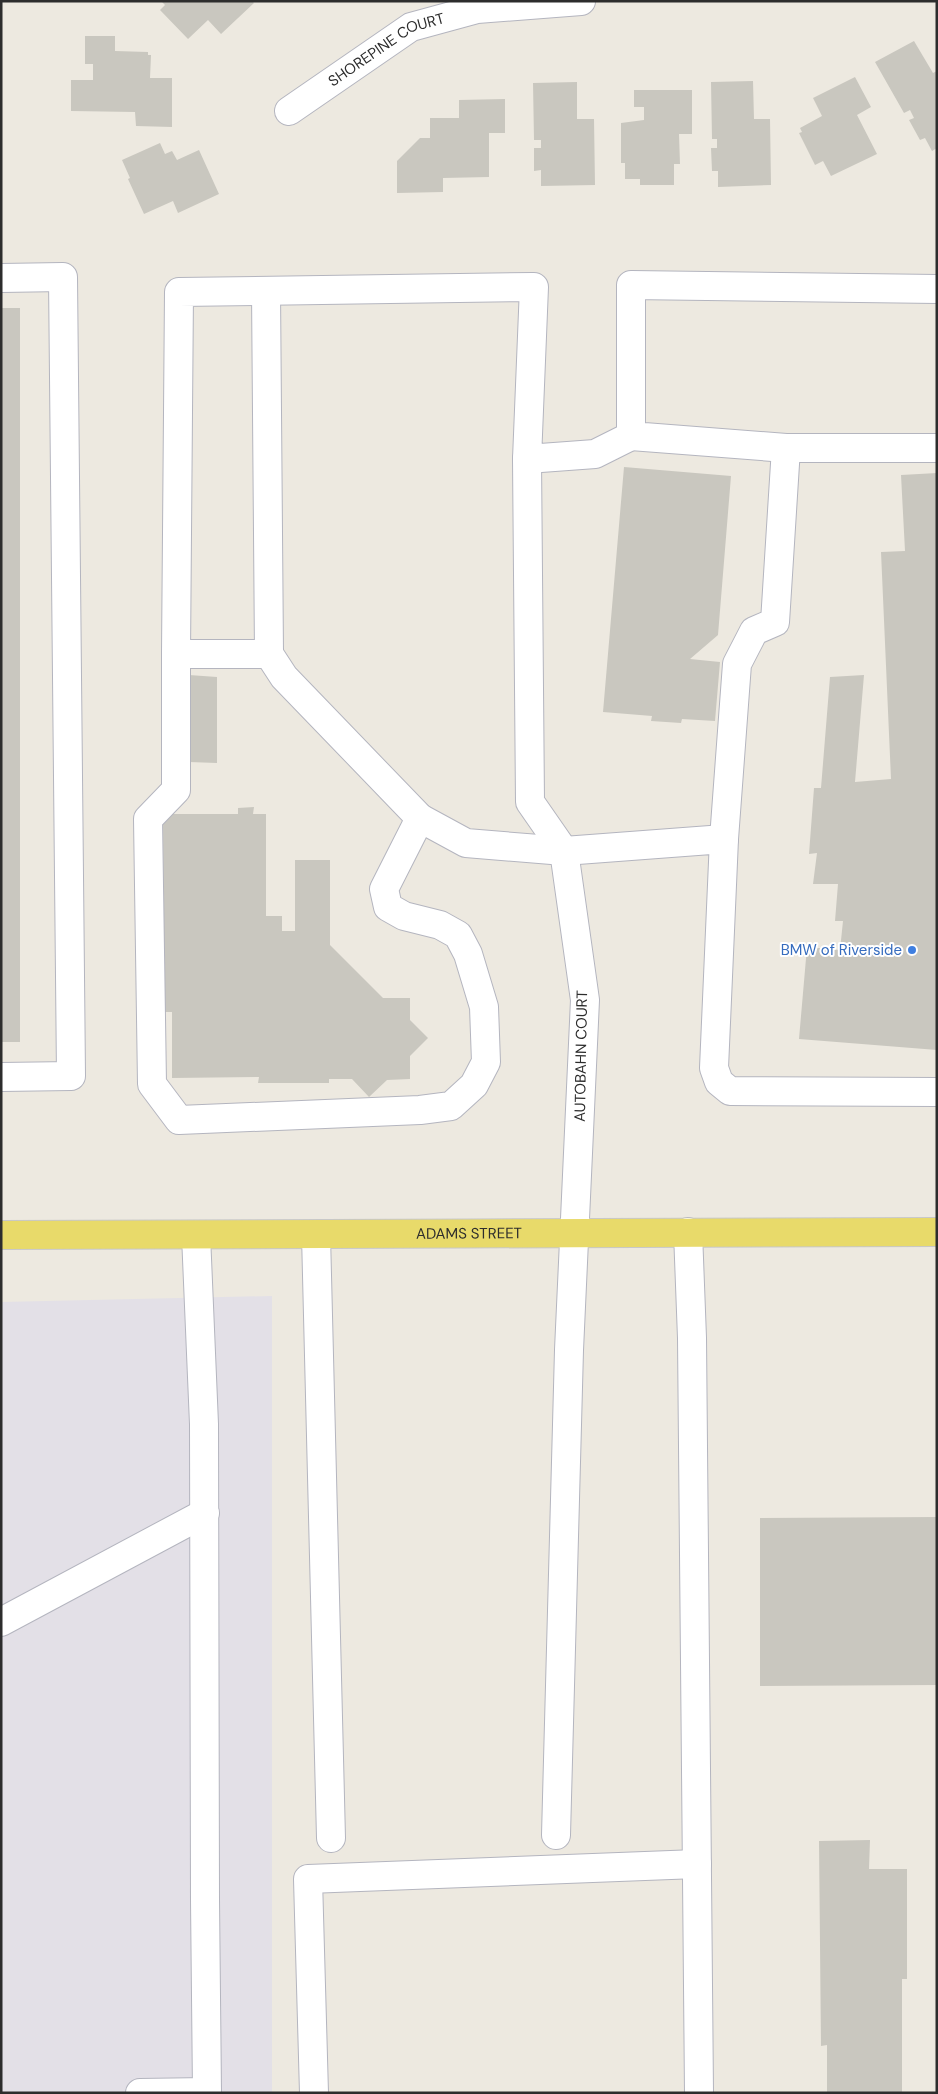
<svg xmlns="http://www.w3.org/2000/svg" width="938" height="2094" font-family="'DM Sans',sans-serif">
<rect width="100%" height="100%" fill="#ede9e0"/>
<polygon fill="#e3e0e7" points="272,1296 272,2093 1,2093 1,1302"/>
<g fill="#c9c7bf">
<polygon points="161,1 252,1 254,3 221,34 208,20 188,39 160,10 165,5"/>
<polygon points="85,36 115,36 115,51 148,52 148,55 151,55 150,78 172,78 172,127 136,126 135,112 71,111 71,80 93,80 93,64 85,64"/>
<polygon points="914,41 933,73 937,71 937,148 932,151 925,138 920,140 909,120 914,118 910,110 904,113 875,62"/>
<polygon points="855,77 871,107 857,115 877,154 831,176 823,161 815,165 799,133 802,132 800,128 822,116 813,98"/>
<polygon points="753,81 754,119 770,119 771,185 718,187 718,171 712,171 711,148 717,148 717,139 712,139 711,82"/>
<polygon points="577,82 577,119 594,119 595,185 541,186 541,170 534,171 534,148 541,148 541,140 534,140 533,83"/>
<polygon points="634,90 692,90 692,134 679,134 680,164 674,164 674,185 640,185 640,179 625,179 625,163 621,163 621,123 644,120 644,107 634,107"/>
<polygon points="505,99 505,133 489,133 489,177 443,178 443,192 397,193 397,161 420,138 430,138 430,118 459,118 459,100"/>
<polygon points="160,143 165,154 172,151 177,160 199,150 219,194 178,213 173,201 144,214 128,179 130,178 122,160"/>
<rect x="1" y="308" width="19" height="734"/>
<polygon points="624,467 731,476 718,635 690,659 720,662 715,721 682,719 681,723 651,721 652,716 603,712"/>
<polygon points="937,473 937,1050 799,1039 807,947 840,950 843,921 835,921 838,884 813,884 817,853 809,854 814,788 821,788 830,677 864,675 855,782 891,779 881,552 905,551 901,475"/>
<polygon points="189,675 217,677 217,763 189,762"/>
<polygon points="254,807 253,814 266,814 266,916 282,916 282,931 295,931 295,860 330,860 330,945 383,998 410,998 410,1020 428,1038 410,1056 410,1079 387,1080 369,1097 352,1079 329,1079 329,1083 258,1083 259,1077 172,1078 172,1012 164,1012 163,814 238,814 238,808"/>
<polygon points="937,1517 937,1685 760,1686 760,1518"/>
<polygon points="870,1840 869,1869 907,1869 907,1979 902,1979 902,2093 827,2093 827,2045 821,2046 819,1841"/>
</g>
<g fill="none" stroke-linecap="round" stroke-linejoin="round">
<g stroke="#b4b5bf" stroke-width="30">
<g id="minor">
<path id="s1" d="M289 111 411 27 477 9 581 1"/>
<polyline points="1,278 63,277 71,1076 1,1077"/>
<polyline points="937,289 631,285 631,436 786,448 937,448"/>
<polyline points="266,291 269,654"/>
<polyline points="527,459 530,802 564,851 585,1000 569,1350 556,1835"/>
<polyline points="176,654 176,790 148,819 152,1084 179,1120 420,1110 451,1106 474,1085 486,1062 484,1007 468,954 458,935 440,925 404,916 388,907 384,889 420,818 284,677 269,654 176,654 179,292 534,287 527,459 595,454 631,436"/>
<polyline points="420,818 466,843 564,851 724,839 714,1068 719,1082 730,1091 937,1092"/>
<polyline points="724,839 737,664 754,631 775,622 786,448"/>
<polyline points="688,1232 692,1338 699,2093"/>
<polyline points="316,1235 331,1838"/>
<polyline points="1,1622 205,1513"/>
<polyline points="140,2093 207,2092 205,1900 204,1424 196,1235"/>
<polyline points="314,2093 308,1879 697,1864"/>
</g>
</g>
<g stroke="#c8c8c8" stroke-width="30">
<g id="major">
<path id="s2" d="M1 1235C313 1235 625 1232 937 1232"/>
</g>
</g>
<use href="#minor" stroke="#fff" stroke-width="28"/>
<use href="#major" stroke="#e8da6a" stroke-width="28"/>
</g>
<circle fill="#3f7fe0" stroke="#fff" stroke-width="2" cx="912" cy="950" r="5"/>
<g text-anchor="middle" stroke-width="4" stroke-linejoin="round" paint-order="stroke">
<g font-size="15" fill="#2d2d2d" stroke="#fff">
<text dy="5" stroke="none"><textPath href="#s1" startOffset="116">SHOREPINE COURT</textPath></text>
<text transform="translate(581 1056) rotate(-89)" y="5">AUTOBAHN COURT</text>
<text dy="5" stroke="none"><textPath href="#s2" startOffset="468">ADAMS STREET</textPath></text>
</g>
<g font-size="15" fill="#366cbe" stroke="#fff" text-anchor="end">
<text x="902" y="955">BMW of Riverside</text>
</g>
</g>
<rect width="938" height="2094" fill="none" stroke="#2d2d2d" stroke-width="5"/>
</svg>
